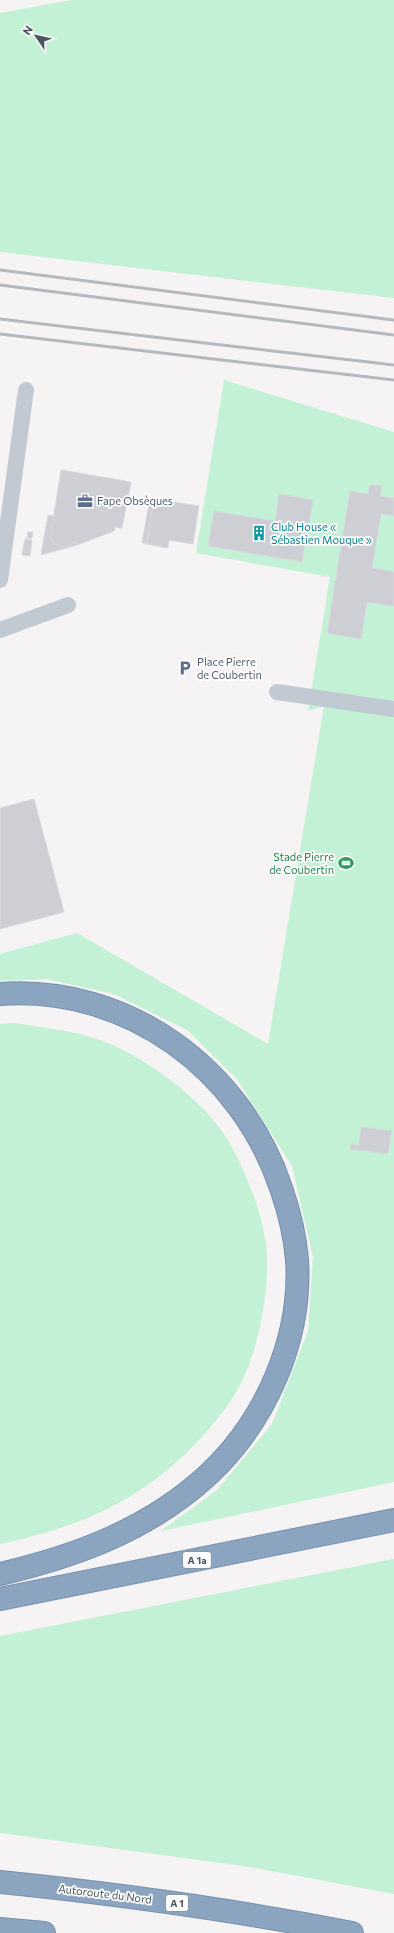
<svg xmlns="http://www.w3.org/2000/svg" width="394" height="1933" font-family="Commissioner,sans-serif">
<rect width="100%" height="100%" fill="#f5f3f3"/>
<g fill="#c3f1d5">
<polygon points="71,0 394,0 394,298 0,252 0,13"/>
<polygon points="224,380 394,432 394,1482 161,1531 217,1490 272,1424 308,1331 313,1257 292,1166 237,1079 187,1030 114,994 46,979 0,981 0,954 77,933 268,1044 324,706 308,711 330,577 196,553"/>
<path d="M16 1023C51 1029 89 1032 121 1049 159 1069 196 1096 221 1130 241 1158 259 1204 265 1238 273 1280 258 1358 235 1394 205 1441 160 1482 111 1507 77 1525 37 1536 0 1544V1024Z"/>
<polygon points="394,1559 394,1894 250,1867 0,1833 0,1636"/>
</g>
<g fill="#cdcfd5" stroke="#d7d9de">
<polygon points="61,470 131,482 122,528 115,527 114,531 77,545 75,541 66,548 54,544 50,537 51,533"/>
<polygon points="370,485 382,486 380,496 394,498 394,516 381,514 372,568 394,572 394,606 367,602 361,639 327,633 350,491 368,494"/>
<polygon points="279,494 313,500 302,562 208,546 214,511 275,521"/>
<polygon points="150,498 154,499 147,544 142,543"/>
<polygon points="154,499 199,506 193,544 169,540 168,548 147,544"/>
<polygon points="48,515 54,516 50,537 54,544 66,548 75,541 77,545 41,555"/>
<polygon points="28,532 33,532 32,538 27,538"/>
<polygon points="25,539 32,540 30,556 22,555"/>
<polygon points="34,799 64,912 0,929 0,808"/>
<polygon points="361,1127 392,1131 388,1154 350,1149 351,1144 359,1145"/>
</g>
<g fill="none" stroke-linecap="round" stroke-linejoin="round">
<g stroke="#7690ad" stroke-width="24">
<g id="motorway">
<path d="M0 994C128 985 241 1069 281 1188 289 1211 295 1235 297 1260 302 1339 266 1420 209 1474 150 1529 77 1556 0 1574"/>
<polyline points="0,1599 394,1520"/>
<path d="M0 1882C118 1894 235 1910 352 1933"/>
<polyline points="0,1929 44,1933"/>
</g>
</g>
<g stroke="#c1cad2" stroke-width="16">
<polyline points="0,580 26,390"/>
<polyline points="0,630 68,605"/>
<polyline points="277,692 394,709"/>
</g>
<use href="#motorway" stroke="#8ba5c1" stroke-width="22"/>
<g stroke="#b5b8bd" stroke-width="3">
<polyline points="0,270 394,320"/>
<polyline points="0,285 394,335"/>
<polyline points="0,319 394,365"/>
<polyline points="0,334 394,380"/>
</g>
</g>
<defs>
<g id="office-bare" transform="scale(1.2)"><path d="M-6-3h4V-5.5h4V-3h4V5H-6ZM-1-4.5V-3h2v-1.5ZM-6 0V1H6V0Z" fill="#5c6f8a" stroke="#fff" stroke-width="2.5" paint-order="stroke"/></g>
<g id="building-bare" transform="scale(1.2)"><path d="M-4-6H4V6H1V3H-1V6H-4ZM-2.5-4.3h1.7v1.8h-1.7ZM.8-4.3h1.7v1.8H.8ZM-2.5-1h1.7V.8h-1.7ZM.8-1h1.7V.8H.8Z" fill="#0f9aa8" stroke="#fff" stroke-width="2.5" paint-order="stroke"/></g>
<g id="parking-bare" transform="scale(1.2)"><path d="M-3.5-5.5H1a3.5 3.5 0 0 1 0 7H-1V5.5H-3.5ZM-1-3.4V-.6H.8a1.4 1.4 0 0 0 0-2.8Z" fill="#5c6f8a" stroke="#fff" stroke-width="2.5" paint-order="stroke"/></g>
<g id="stadium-bare" transform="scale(1.2)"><path d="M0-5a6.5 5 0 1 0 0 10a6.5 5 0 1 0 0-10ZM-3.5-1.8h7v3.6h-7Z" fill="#2e9e5b" stroke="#fff" stroke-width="2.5" paint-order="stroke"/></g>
</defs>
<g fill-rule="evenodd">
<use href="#office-bare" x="85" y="501"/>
<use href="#building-bare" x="259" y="533"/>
<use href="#parking-bare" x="185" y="668"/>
<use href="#stadium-bare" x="346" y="863"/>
</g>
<g text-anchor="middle" stroke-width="3.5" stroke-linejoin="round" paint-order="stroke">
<g fill="#fff" stroke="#808990" stroke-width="1">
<rect x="183" y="1552" width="28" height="16" rx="3"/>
<rect x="166" y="1895" width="22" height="16" rx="3"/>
</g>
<g font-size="10" font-weight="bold" fill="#4a5661">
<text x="197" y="1564">A 1a</text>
<text x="177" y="1907">A 1</text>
</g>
<g font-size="11" fill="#4e5e75" stroke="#fff" text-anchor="start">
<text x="97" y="505">Fape Obsèques</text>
<text x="197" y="666">Place Pierre<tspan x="197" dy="13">de Coubertin</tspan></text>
</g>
<g font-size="11" fill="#0d838f" stroke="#fff" text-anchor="start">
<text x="271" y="531">Club House «<tspan x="271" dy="13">Sébastien Mouque »</tspan></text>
</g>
<g font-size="11" fill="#27864d" stroke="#fff" text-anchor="end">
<text x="334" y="861">Stade Pierre<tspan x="334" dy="13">de Coubertin</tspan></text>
</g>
<g font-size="11" fill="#4a5661" stroke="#fff">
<text transform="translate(105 1894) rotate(7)" y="4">Autoroute du Nord</text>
</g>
</g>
<g transform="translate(36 36) rotate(304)" stroke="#ffffff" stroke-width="3" paint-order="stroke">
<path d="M0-3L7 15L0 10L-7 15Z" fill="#4a5661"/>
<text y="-6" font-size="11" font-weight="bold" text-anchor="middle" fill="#4a5661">N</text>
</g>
</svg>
